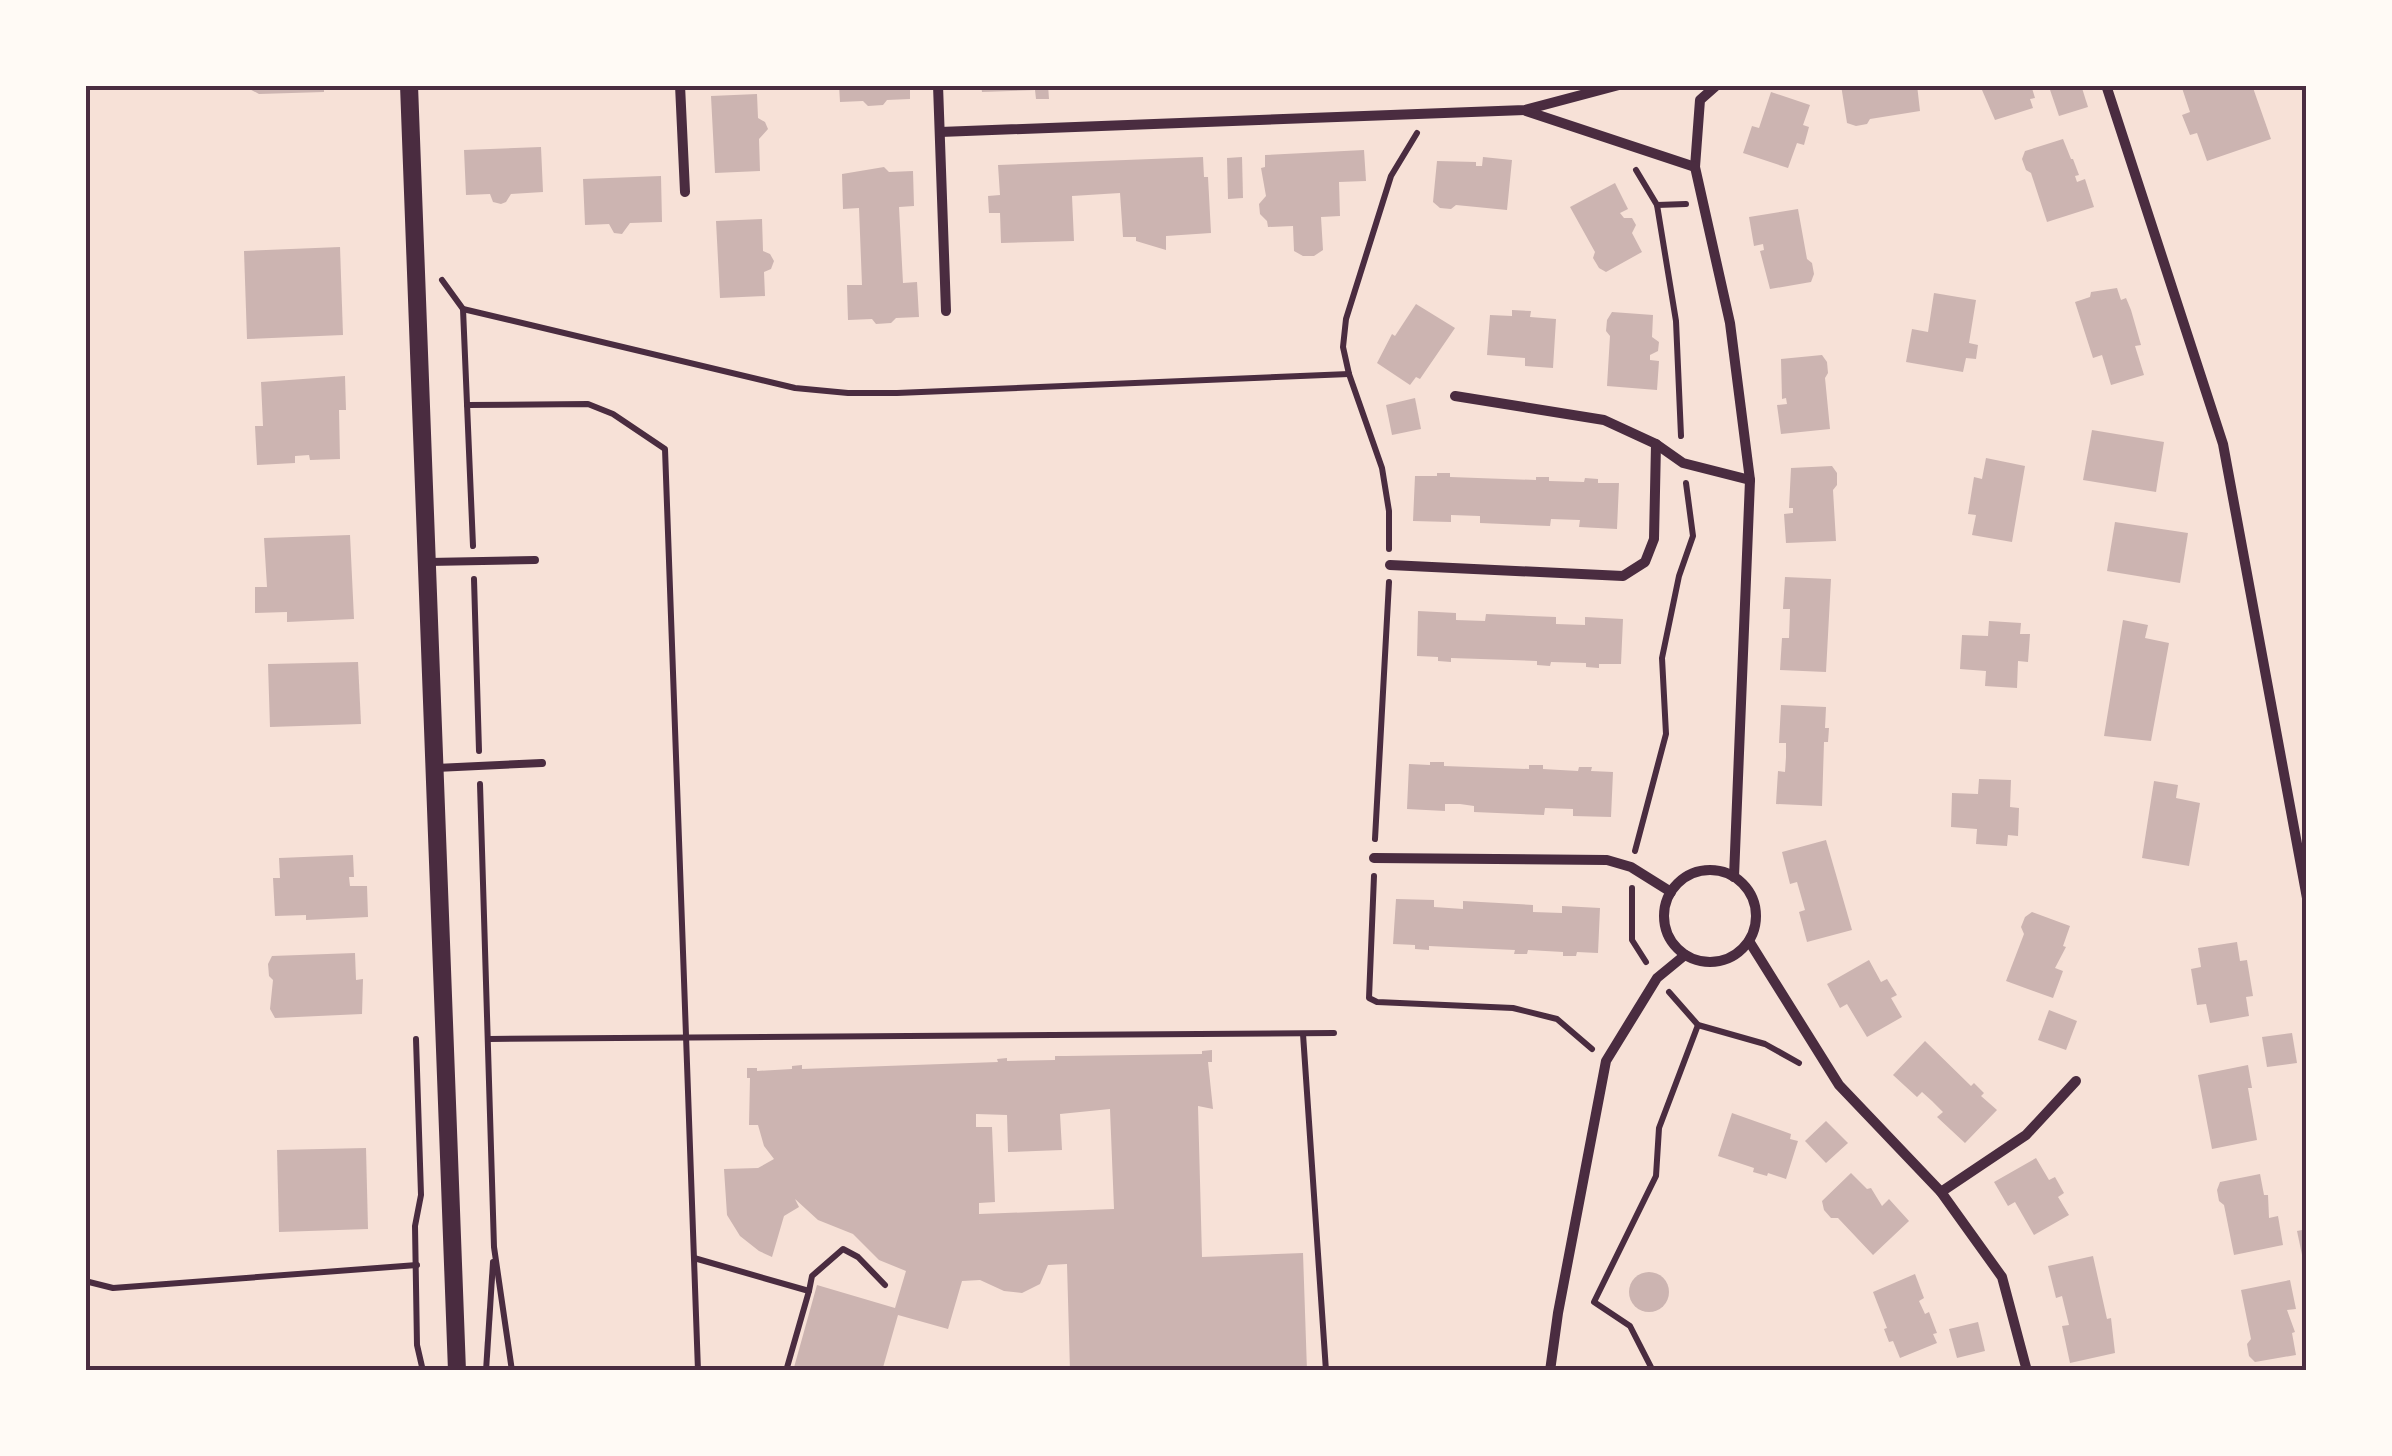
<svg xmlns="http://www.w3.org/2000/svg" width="2392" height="1456" font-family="Arial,sans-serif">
<rect width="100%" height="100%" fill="#f7e1d7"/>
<g fill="#ccb4b1" fill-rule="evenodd">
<polygon points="242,85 324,85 324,92 259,94"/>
<polygon points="839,85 910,85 910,99 887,100 883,105 868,106 863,101 840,102"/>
<polygon points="981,85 1048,85 1049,99 1036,99 1035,90 982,92"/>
<polygon points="1841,85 1917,85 1920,111 1870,119 1867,124 1856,126 1847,123"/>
<polygon points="1984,85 2031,85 2035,98 2030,99 2033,108 1995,120 1982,90"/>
<polygon points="2055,85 2081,85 2088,107 2059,116 2049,87"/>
<polygon points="2181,85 2231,85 2233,90 2252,85 2271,139 2207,161 2197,133 2190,135 2182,115 2190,112"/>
<polygon points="1771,92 1810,105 1803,125 1809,127 1804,145 1797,143 1788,168 1743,153 1752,126 1759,128"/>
<polygon points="757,94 758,118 765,122 768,129 759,139 760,171 715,173 711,96"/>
<polygon points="2063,139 2071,159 2073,159 2079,175 2075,176 2077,182 2085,179 2094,207 2047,222 2031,173 2026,170 2022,159 2025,151"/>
<polygon points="541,147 543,192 511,194 506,202 501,204 493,202 490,194 466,195 464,150"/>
<polygon points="1364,150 1366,181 1339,182 1340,216 1321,217 1323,250 1314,256 1303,256 1294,251 1293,226 1268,227 1267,221 1260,214 1259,204 1266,196 1261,168 1265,167 1265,155"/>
<polygon points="1203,157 1204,177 1208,177 1211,233 1166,236 1166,250 1136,241 1136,237 1123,237 1120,193 1072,196 1074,241 1001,243 1000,213 989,213 988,196 1000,195 998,165"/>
<polygon points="1242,157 1243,198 1228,199 1227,158"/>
<polygon points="1483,157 1512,160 1507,210 1456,205 1451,209 1440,208 1433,202 1437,161 1476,162 1476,166 1482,166"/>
<polygon points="884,167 889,172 913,171 914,206 899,207 903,283 917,282 919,317 896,318 891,323 876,324 872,319 848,320 847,285 862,285 859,208 843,209 842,174"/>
<polygon points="661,176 662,222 630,223 622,234 614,233 609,224 585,225 583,179"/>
<polygon points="1615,183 1628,209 1620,213 1624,218 1632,218 1636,225 1632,233 1642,252 1606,272 1599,268 1593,258 1595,252 1570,207"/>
<polygon points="1798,209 1807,259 1812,263 1814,274 1811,282 1770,289 1760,251 1764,250 1763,244 1754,246 1749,217"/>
<polygon points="762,219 763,251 770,254 774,261 771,269 764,272 765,296 720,298 716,221"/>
<polygon points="340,247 343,335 247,339 244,251"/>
<polygon points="2117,288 2121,300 2126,298 2131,310 2141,345 2135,346 2144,375 2111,385 2102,355 2093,358 2075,302 2090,297 2091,292"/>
<polygon points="1934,293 1976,300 1969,343 1978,345 1976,359 1966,358 1963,372 1906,362 1912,329 1928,332"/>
<polygon points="1416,304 1455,328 1420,379 1416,377 1410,385 1377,363 1392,334 1395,336"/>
<polygon points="1512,310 1531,311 1530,317 1556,319 1553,368 1525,366 1525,358 1487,355 1490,315 1512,316"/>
<polygon points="1612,312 1653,315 1652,337 1659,342 1658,351 1650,355 1650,360 1659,361 1657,390 1607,386 1610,336 1606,331 1607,320"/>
<polygon points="1822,355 1827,362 1828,373 1825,378 1830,429 1781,434 1777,405 1787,404 1786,398 1782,399 1781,359"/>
<polygon points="345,376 346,410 339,410 340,459 310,460 309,455 295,456 295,463 257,465 255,426 263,426 261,382"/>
<polygon points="1415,398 1421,429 1392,435 1386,405"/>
<polygon points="2092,430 2164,442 2156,492 2083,480"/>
<polygon points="1986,458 2025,466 2012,542 1972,535 1976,515 1968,514 1974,477 1982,479"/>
<polygon points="1832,466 1837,473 1837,485 1833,490 1836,541 1786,543 1784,514 1793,513 1793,508 1789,508 1791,468"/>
<polygon points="1437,473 1450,473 1450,477 1536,480 1536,477 1549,477 1549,481 1584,482 1585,478 1598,479 1598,483 1619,483 1617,529 1579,527 1580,520 1551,519 1550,526 1480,523 1480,516 1451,515 1451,522 1413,521 1415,476 1437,476"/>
<polygon points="2115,522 2188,533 2180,583 2107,571"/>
<polygon points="350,535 354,619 287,622 287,612 255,613 255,587 267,587 264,538"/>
<polygon points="1785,577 1831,579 1826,672 1780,670 1782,638 1789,638 1790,609 1783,609"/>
<polygon points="1418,611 1456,613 1456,620 1485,621 1486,614 1556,617 1556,624 1585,625 1585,617 1623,619 1621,664 1599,664 1599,668 1586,667 1586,663 1551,662 1550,666 1537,665 1537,661 1451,658 1451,662 1438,661 1438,657 1417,656"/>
<polygon points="2123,620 2148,625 2145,638 2169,643 2151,741 2104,736"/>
<polygon points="1989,621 2021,623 2020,634 2030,634 2028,662 2018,661 2017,688 1985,686 1986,671 1960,669 1962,635 1988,636"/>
<polygon points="358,662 361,724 270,727 268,664"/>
<polygon points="1781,705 1826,707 1825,728 1829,728 1828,742 1824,742 1822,806 1776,804 1778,771 1785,772 1786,757 1786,743 1779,743"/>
<polygon points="1430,762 1444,762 1444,766 1529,769 1529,765 1543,765 1543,769 1578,771 1579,767 1592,767 1591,771 1613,772 1611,817 1573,816 1573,809 1545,808 1544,815 1474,812 1474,806 1460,804 1445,804 1445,811 1407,809 1409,764 1430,765"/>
<polygon points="1979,779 2011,780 2010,807 2019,808 2018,836 2008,835 2007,846 1976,844 1977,829 1951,827 1952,793 1978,794"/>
<polygon points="2154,781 2178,785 2176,798 2200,803 2189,866 2142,858"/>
<polygon points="1826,840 1852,930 1807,942 1799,912 1805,910 1797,882 1790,884 1782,852"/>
<polygon points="353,855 354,877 349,877 350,886 367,886 368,917 306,920 306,915 275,916 273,878 280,878 279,858"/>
<polygon points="1396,899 1434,900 1434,907 1463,909 1463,901 1533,905 1533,912 1562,913 1562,906 1600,908 1598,953 1577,952 1576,956 1563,956 1563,952 1528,950 1527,954 1514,954 1515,950 1429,946 1429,950 1415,949 1415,945 1393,944"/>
<polygon points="2032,912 2070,926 2063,946 2066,947 2055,968 2063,971 2053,998 2006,981 2024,934 2021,927 2025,917"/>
<polygon points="2237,942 2240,961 2247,960 2253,996 2246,997 2249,1016 2210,1023 2206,1004 2197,1005 2191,969 2201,967 2198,948"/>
<polygon points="355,953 356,980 363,979 362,1014 275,1018 270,1009 273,980 269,976 268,964 272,956"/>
<polygon points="1869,960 1881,982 1887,979 1897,995 1891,998 1902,1017 1867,1037 1847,1004 1840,1008 1827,984"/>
<polygon points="2049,1010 2077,1021 2066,1050 2038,1040"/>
<polygon points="2292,1033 2297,1063 2267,1067 2262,1037"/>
<polygon points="1925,1041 1971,1086 1974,1083 1984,1093 1981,1096 1997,1110 1965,1143 1937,1117 1943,1112 1932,1101 1922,1092 1917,1097 1893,1075"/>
<path d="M1212 1050V1062H1208L1213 1109 1198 1106 1202 1257 1303 1253 1307 1371H1070L1067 1264 1048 1265 1040 1284 1022 1293 1004 1291 980 1280 962 1281 948 1329 898 1315 882 1371H793L817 1285 895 1308 906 1271 879 1260 853 1234 818 1220 795 1199 799 1207 784 1216 772 1257 759 1251 740 1236 727 1215 724 1169 758 1168 774 1159 764 1146 758 1125H749L750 1078H747V1068H757V1071L792 1069V1066L802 1065V1069L998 1062 997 1059 1007 1058V1061L1055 1060V1056H1066L1202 1054V1051ZM1110 1109 1114 1209 979 1214V1203L995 1202 992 1127H976V1114L1007 1115 1008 1152 1062 1150 1060 1114Z"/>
<polygon points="2248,1065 2252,1088 2248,1088 2257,1140 2212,1149 2198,1075"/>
<polygon points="1732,1113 1791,1134 1790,1139 1798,1141 1786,1179 1768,1173 1767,1176 1753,1172 1754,1168 1718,1156"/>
<polygon points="1826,1121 1848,1143 1826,1163 1805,1141"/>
<polygon points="366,1148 368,1229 279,1232 277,1150"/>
<polygon points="2036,1158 2049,1180 2055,1177 2064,1193 2058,1197 2069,1215 2034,1235 2015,1202 2008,1206 1994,1182"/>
<polygon points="1851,1173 1867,1189 1871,1188 1882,1206 1889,1199 1909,1221 1873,1255 1838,1218 1831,1218 1824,1210 1822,1201"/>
<polygon points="2260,1174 2264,1195 2268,1195 2269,1218 2278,1216 2283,1245 2234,1255 2224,1205 2219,1201 2217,1190 2220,1182"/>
<polygon points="2307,1229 2307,1269 2305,1269 2297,1231"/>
<polygon points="2093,1256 2107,1319 2111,1318 2115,1353 2070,1363 2062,1326 2069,1325 2062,1296 2056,1298 2048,1266"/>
<circle cx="1649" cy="1292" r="20"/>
<polygon points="1915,1274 1924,1298 1919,1301 1925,1314 1929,1312 1937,1333 1933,1334 1937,1343 1900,1358 1893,1341 1889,1342 1884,1329 1887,1328 1873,1292"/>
<polygon points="2290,1280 2296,1309 2287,1310 2295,1332 2292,1333 2296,1355 2255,1362 2249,1356 2247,1344 2251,1339 2241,1290"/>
<polygon points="1978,1322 1985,1351 1957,1358 1949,1329"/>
</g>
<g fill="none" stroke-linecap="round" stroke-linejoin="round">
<g stroke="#4a2c40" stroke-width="6">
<polyline points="1636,170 1657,205 1676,321 1681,436"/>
<polyline points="1657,205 1686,204"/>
<polyline points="442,280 463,309 795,388 848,393 897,393 1349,374"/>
<polyline points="463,309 473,546"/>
<polyline points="467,405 588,404 613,414 665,449 698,1371"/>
<polyline points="1389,549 1389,511 1382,468 1349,374 1343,347 1346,319 1391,176 1417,133"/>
<polyline points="474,579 479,751"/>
<polyline points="480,784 494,1247 512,1371"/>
<polyline points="1375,839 1389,582"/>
<polyline points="1635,851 1666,734 1662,658 1679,576 1693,536 1686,483"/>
<polyline points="1374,876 1369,998 1377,1002 1513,1008 1557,1019 1592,1049"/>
<polyline points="1632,888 1632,940 1646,962"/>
<polyline points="1669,992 1698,1025 1765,1044 1799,1063"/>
<polyline points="1303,1034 1326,1371"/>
<polyline points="416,1039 421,1195 415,1226 417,1345 423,1371"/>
<polyline points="489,1039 1334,1033"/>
<polyline points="694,1258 809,1291 786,1371"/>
<polyline points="85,1281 113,1288 417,1265"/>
<polyline points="809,1291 812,1276 843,1249 858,1257 885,1285"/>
<polyline points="486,1371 493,1262"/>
<polyline points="1653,1371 1630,1326 1594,1302 1656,1176 1659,1128 1698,1025"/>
</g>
<g stroke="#4a2c40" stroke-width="8">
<polyline points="428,562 535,560"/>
<polyline points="436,768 542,763"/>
</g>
<g stroke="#4a2c40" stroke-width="10">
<polyline points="680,85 685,192"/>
<polyline points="938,85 946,311"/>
<polyline points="1717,85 1700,100 1695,167 1730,323 1750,480 1734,877"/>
<polyline points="2106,85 2223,444 2307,898"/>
<polyline points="1526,111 1695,167"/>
<polyline points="940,132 1525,110 1619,85"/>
<polyline points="1455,396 1604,420 1656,444 1683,463 1750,480"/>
<polyline points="1390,565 1623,576 1645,562 1654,539 1656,444"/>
<polyline points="1374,858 1607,860 1631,867 1671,892"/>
<circle cx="1710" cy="916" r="46"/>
<polyline points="1749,941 1839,1085 1941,1192 2002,1277 2027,1371"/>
<polyline points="1941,1192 2026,1135 2076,1081"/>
<polyline points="1550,1371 1558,1313 1606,1061 1657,978 1685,955"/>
</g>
<polyline stroke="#4a2c40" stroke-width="18" points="409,85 457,1371"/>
</g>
<rect width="2392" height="1456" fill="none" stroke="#fffaf5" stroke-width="175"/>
<rect x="88" y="88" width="2216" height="1280" fill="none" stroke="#4a2c40" stroke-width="4"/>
</svg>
